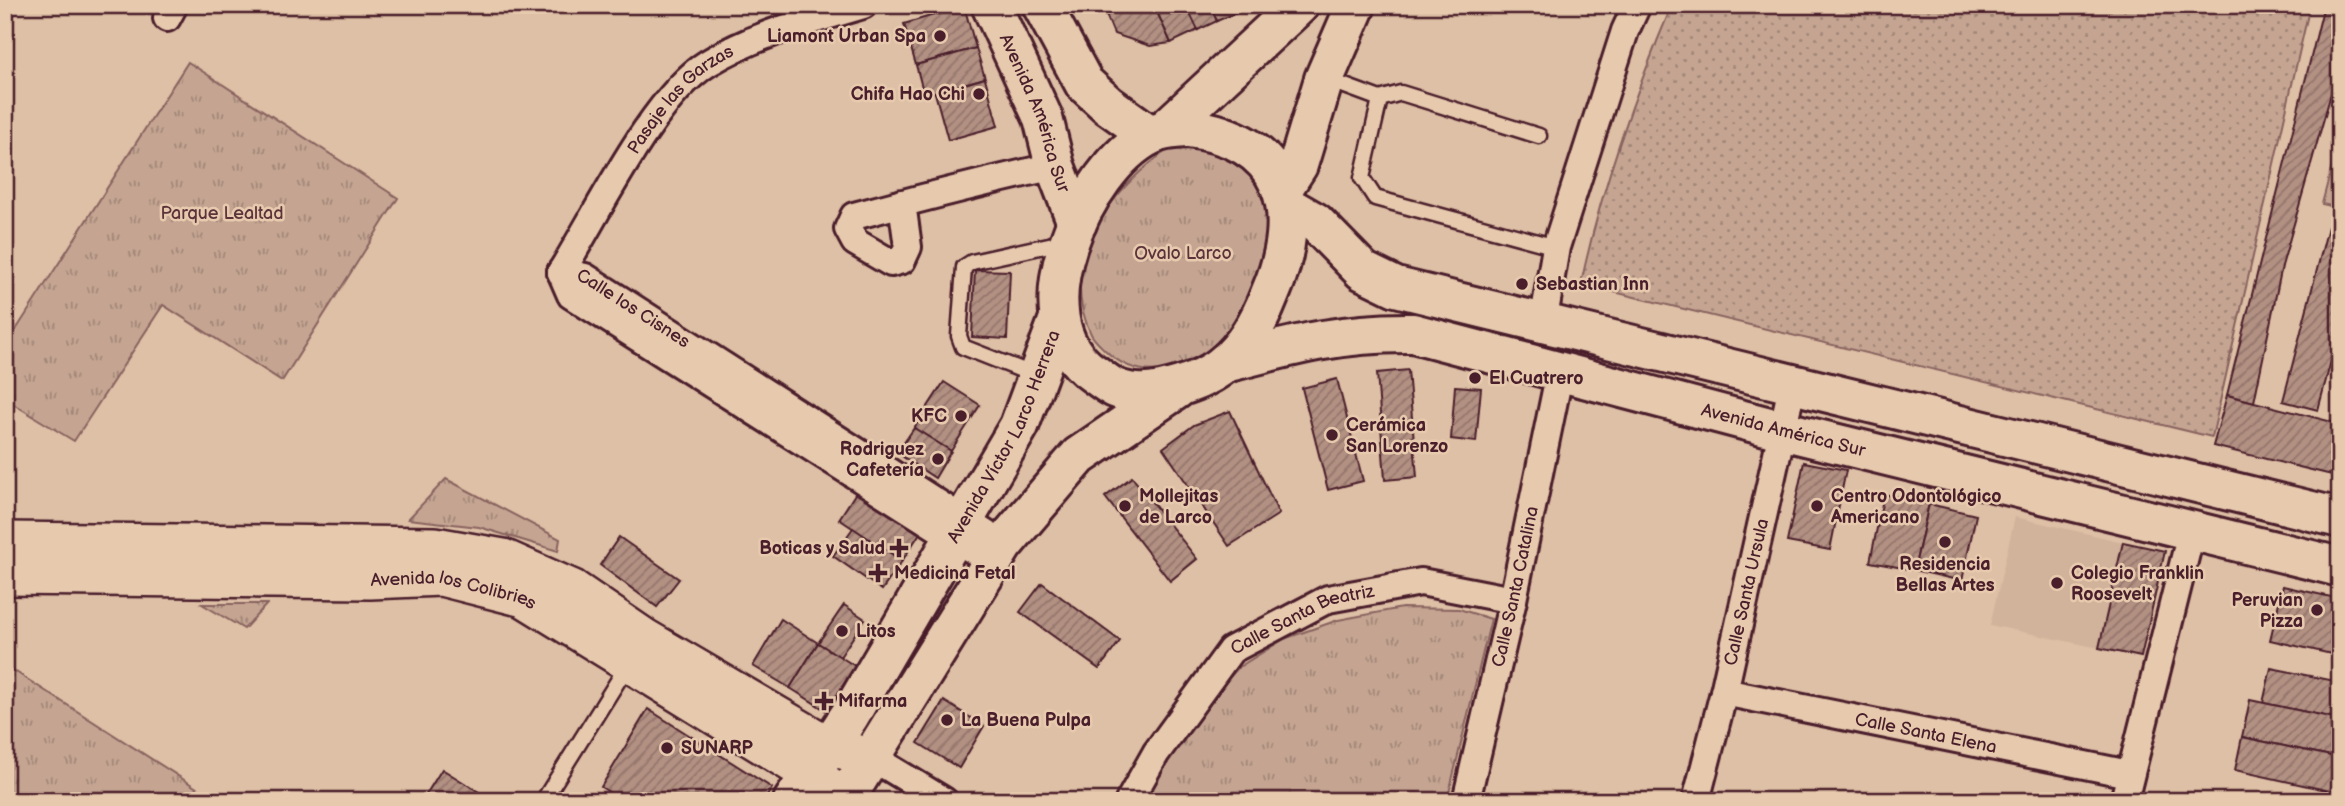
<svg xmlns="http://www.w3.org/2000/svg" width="2345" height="806" font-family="'Balsamiq Sans',sans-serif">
<defs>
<pattern id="grass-tufts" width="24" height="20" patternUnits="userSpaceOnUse" patternTransform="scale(1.75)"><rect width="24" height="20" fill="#c5a592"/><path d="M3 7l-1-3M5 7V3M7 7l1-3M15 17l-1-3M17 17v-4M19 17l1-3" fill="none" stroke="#a28677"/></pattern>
<pattern id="garden-dots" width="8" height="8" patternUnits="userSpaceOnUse" patternTransform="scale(1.75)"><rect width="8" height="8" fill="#c5a592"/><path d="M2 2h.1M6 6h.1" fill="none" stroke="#a28677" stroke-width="1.8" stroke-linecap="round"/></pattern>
<pattern id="building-hatch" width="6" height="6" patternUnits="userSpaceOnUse" patternTransform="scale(1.75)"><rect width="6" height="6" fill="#b29082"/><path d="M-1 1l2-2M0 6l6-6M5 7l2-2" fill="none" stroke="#93756b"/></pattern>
</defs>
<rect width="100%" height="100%" fill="#dec0a6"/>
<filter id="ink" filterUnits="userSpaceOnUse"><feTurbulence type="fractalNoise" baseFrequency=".0143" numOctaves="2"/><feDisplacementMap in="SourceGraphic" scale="14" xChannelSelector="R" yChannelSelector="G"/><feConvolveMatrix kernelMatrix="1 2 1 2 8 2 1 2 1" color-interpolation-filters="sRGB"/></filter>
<g filter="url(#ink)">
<polygon fill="#d1b29b" points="2015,517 2123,542 2099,648 1990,625"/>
<g fill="url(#grass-tufts)" stroke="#88625e" stroke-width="2">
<polygon points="760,5 793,5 807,35"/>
<polygon points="188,62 398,198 282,381 163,305 74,441 5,399 5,347"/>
<path d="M1187 138 1255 149 1280 249C1264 275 1247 314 1227 336 1196 371 1141 386 1105 350 1100 345 1094 340 1091 334 1053 254 1121 175 1187 138Z"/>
<polygon points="446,479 560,539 558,551 479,527 408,519"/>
<polygon points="202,604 267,604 244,629"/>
<polygon points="1402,608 1459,609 1491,619 1447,801 1145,801 1168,744 1239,667 1284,639 1338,620"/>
<polygon points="5,665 217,801 5,801"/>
</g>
<path fill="url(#garden-dots)" stroke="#88625e" stroke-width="2" d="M1672 5H2310L2212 437 1581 284C1601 188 1634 95 1672 5Z"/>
<polygon fill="#c5a592" stroke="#88625e" stroke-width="2" points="2340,135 2340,208 2322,204"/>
<g fill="url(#building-hatch)" stroke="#4a1f2b" stroke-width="2">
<polygon points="1102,5 1154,5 1171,43 1150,46 1114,34"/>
<polygon points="1154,5 1186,5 1198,30 1171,43"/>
<polygon points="1186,5 1210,5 1217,21 1198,30"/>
<polygon points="1210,5 1254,5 1217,21"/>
<polygon points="2324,5 2340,5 2340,62 2282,266 2254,402 2227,395"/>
<polygon points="964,6 976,48 916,65 904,24"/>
<polygon points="976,48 985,78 924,95 916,65"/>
<polygon points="985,78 998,126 948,140 935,93"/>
<polygon points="2328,227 2340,229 2340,327 2318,410 2283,401"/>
<polygon points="975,270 1010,271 1007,339 972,337"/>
<polygon points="1408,370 1417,477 1385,480 1377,373"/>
<polygon points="1337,379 1363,481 1328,490 1302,388"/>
<polygon points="944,382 980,405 951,451 914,428"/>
<polygon points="1455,386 1481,388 1476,442 1451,439"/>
<polygon points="2227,395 2340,424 2340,477 2213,446"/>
<polygon points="1230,411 1279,514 1229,546 1163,448 1194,425"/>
<polygon points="914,428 951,451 935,478 897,453"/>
<polygon points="1804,462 1846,470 1830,550 1787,542"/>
<polygon points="1132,477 1197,559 1170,581 1105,497"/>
<polygon points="857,491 920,533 902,561 839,519"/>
<polygon points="1884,494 1929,504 1914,570 1870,562"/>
<polygon points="1929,504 1976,515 1962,581 1914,570"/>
<polygon points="853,528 902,561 882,590 833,556"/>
<polygon points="619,537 679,579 657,607 600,565"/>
<polygon points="2123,542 2165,551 2141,657 2099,648"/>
<polygon points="1042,583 1120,641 1099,669 1020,612"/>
<polygon points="2283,586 2340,599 2340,656 2270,640"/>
<polygon points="844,605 865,619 840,657 818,643"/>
<polygon points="781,619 818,643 790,688 753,666"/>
<polygon points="818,643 855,666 827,711 790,688"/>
<polygon points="2271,668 2340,682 2340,719 2263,703"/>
<polygon points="2250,700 2339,719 2331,756 2242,737"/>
<polygon points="944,701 984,726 959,768 918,743"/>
<polygon points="648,709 772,788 764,801 623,801 601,787"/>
<polygon points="2242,737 2340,758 2335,792 2235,770"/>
<polygon points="442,769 479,792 474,801 422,801"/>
</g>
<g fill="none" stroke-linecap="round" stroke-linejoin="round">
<g stroke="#4a1f2b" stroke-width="19">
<g id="lane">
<polyline points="1326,79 1380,99"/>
<polyline points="1539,136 1401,93 1380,99 1362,178 1375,198 1556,247"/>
<polyline points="1037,376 963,347 959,336 964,267 972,262 1067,241"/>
<polyline points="543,801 629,663"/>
</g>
</g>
<g stroke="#4a1f2b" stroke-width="32">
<g id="street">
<polyline points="167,18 174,5"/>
<path d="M902 203 908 247 902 260 891 263 855 242 848 229 854 216C921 198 987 181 1055 166"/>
<polyline points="561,272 571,295 992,562"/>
<path id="s1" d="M561 272 585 277 1003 545"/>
<path id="s2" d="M561 272C597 215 653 97 708 63 755 34 810 21 863 5"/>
<polyline points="1543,324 1556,247 1625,31 1637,5"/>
<path id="s3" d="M1724 692 2129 774"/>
<polyline points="873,758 944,801"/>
<path id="s4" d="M1129 801 1156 753 1231 650 1328 599 1421 582 1513 600"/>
<path id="s5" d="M1466 801 1513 600 1560 371"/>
<path id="s6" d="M1696 801 1724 692 1793 382"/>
<polyline points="2124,801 2192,529"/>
</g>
</g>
<g stroke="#4a1f2b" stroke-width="42">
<g id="secondary">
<polyline points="5,541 435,546 503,558 573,589 645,638 831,747 873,758"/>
<path id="s7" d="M5 576 370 580 441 577 524 598 847 797"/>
</g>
</g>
<g stroke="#4a1f2b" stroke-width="44">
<g id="primary">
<path id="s8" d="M991 5 1043 118 1055 166 1077 223"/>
<polyline points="1042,5 1084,83 1108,105 1150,135"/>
<path d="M1188 128C1286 140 1306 211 1270 294 1260 320 1246 346 1224 364 1206 379 1184 386 1161 391 1147 394 1129 394 1115 388 1107 384 1100 378 1093 373 1015 320 1084 168 1151 135 1162 129 1176 129 1188 128Z"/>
<polyline points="1165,130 1299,5"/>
<polyline points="1282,190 1298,165 1324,79 1356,5"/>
<polyline points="1287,206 1315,222 1363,271 1396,287 2340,518"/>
<path id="s9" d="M1225 363C1294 345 1341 332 1413 333L1781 430 2340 567"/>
<path id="s10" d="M793 801 850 715 1019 426 1058 321"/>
<polyline points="844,801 1003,545 1079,456 1177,389"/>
</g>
</g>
<use href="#lane" stroke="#e7caae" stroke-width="14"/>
<use href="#street" stroke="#e7caae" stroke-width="26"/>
<use href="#secondary" stroke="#e7caae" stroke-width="37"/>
<use href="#primary" stroke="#e7caae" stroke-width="38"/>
</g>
</g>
<g fill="#4a1f2b" stroke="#e7caae" stroke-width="2.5">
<circle cx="940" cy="36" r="7"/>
<circle cx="979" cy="94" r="7"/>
<circle cx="1522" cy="284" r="7"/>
<circle cx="1475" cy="378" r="7"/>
<circle cx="961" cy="416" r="7"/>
<circle cx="1332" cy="435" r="7"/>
<circle cx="938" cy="459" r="7"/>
<circle cx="1125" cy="506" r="7"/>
<circle cx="1817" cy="506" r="7"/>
<circle cx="1945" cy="542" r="7"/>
<path d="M895.5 537.5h7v7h7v7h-7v7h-7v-7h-7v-7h7z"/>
<path d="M874.5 562.5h7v7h7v7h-7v7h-7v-7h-7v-7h7z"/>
<circle cx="2057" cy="583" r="7"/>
<circle cx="2317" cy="610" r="7"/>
<circle cx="842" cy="631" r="7"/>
<path d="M820.5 690.5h7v7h7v7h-7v7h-7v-7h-7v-7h7z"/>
<circle cx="947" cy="720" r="7"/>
<circle cx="667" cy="748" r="7"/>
</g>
<g text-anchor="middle" stroke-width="5" stroke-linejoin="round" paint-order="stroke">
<g font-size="18" font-weight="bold" fill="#4a1f2b" stroke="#e7caae" text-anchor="start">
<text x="926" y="42" text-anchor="end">Liamont Urban Spa</text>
<text x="965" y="100" text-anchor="end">Chifa Hao Chi</text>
<text x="1536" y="290">Sebastian Inn</text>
<text x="1489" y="384">El Cuatrero</text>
<text x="947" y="422" text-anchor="end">KFC</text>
<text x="1346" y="431">Cerámica<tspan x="1346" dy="21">San Lorenzo</tspan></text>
<text x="924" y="455" text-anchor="end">Rodriguez<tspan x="924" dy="21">Cafetería</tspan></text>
<text x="1139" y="502">Mollejitas<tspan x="1139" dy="21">de Larco</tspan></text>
<text x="1831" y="502">Centro Odontológico<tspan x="1831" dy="21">Americano</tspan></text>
<text x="885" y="554" text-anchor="end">Boticas y Salud</text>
<text x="1945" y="570" text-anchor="middle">Residencia<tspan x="1945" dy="21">Bellas Artes</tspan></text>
<text x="894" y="579">Medicina Fetal</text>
<text x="2071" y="579">Colegio Franklin<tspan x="2071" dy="21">Roosevelt</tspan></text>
<text x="2303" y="606" text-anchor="end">Peruvian<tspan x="2303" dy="21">Pizza</tspan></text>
<text x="856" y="637">Litos</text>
<text x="838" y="707">Mifarma</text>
<text x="961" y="726">La Buena Pulpa</text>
<text x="681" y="754">SUNARP</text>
</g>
<g font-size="18" fill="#4a1f2b" stroke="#e7caae">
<text dy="6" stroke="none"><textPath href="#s2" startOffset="212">Pasaje las Garzas</textPath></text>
<text dy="6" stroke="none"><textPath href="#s8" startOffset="117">Avenida América Sur</textPath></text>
<text dy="6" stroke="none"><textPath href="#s1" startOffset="82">Calle los Cisnes</textPath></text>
<text dy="6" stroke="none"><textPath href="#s9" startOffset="574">Avenida América Sur</textPath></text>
<text dy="6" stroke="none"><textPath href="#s10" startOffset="422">Avenida Víctor Larco Herrera</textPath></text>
<text dy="6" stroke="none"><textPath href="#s5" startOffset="220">Calle Santa Catalina</textPath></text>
<text dy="6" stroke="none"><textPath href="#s6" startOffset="215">Calle Santa Ursula</textPath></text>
<text dy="6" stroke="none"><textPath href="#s7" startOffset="450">Avenida los Colibries</textPath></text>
<text dy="6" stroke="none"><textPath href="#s4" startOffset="261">Calle Santa Beatriz</textPath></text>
<text dy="6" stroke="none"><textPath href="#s3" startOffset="206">Calle Santa Elena</textPath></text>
</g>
<g font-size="18" fill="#5c333a" stroke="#e7caae">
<text x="222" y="219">Parque Lealtad</text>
<text x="1183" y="259">Ovalo Larco</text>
</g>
</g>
<rect width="2345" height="806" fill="none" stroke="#e7caae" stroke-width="28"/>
<rect x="14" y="14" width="2317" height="778" fill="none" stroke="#4a1f2b" stroke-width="2.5" filter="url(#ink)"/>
</svg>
